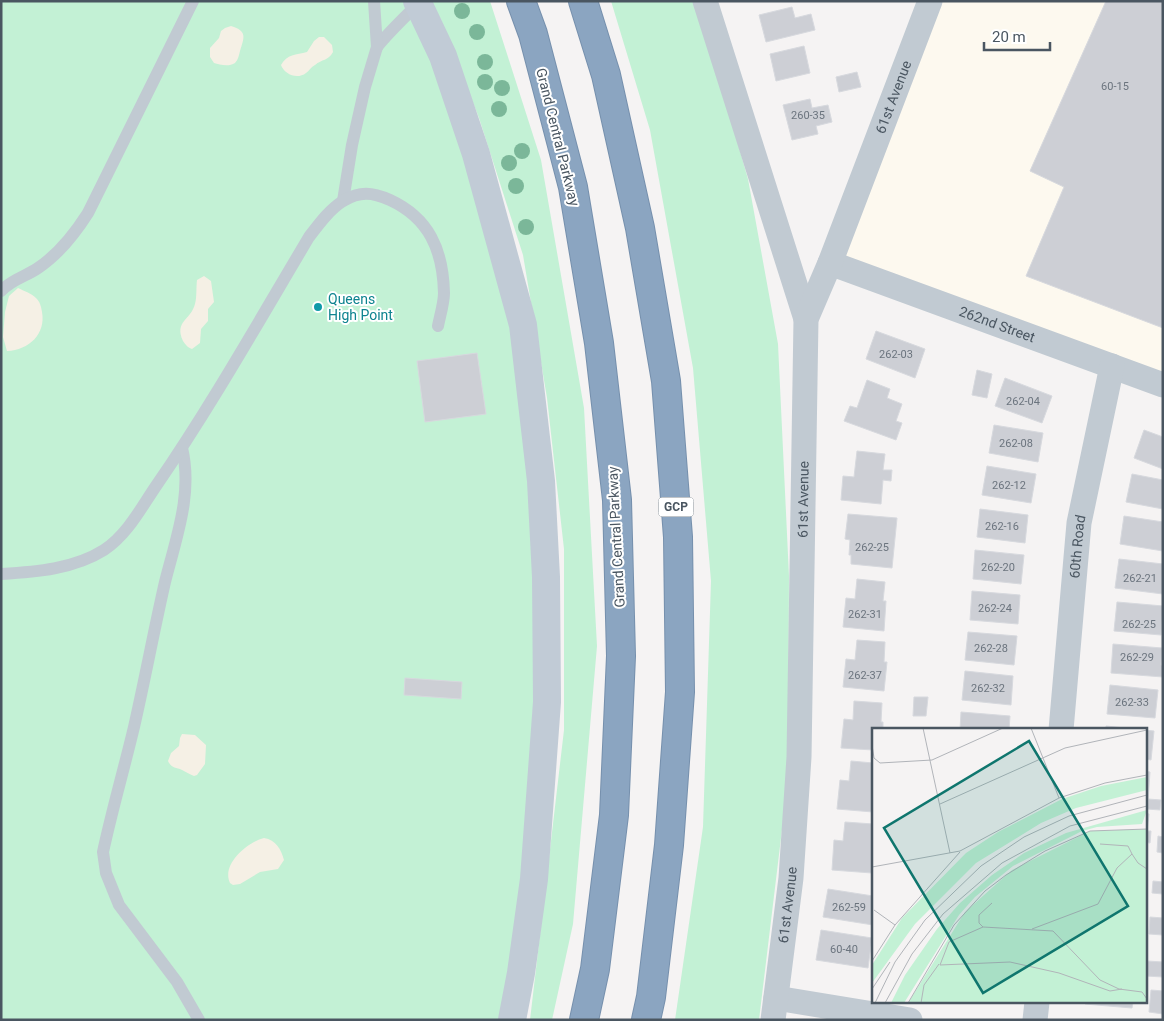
<svg xmlns="http://www.w3.org/2000/svg" width="1164" height="1021" font-family="Roboto,sans-serif">
<rect width="100%" height="100%" fill="#f5f3f3"/>
<polygon fill="#fdf9ef" points="930,1 1163,1 1163,385 834,254"/>
<g fill="#c3f1d5">
<polygon points="1,1 417,1 523,325 545,532 512,1020 1,1020"/>
<polygon points="431,1 490,1 541,160 584,408 597,646 573,924 552,1020 530,1020 564,730 564,549 547,398 523,255 479,118 442,22"/>
<polygon points="611,1 697,1 748,179 778,344 789,576 788,780 759,1020 675,1020 703,827 711,581 693,368 650,130"/>
</g>
<g fill="#f5f0e5">
<path d="M231 26C248 31 244 38 240 51 239 55 238 60 235 63 229 67 220 65 214 63L210 57V48L219 38 221 31 225 28Z"/>
<path d="M319 37H324L332 45 333 52C328 61 322 59 315 65 311 67 309 71 306 73 297 80 284 74 281 65 287 54 296 55 307 52L314 41Z"/>
<path d="M204 276 211 281 214 302 208 309V321L201 329 200 343 192 349C187 347 186 345 183 341 174 321 191 320 195 304 197 297 196 288 197 280Z"/>
<path d="M18 288C24 291 31 293 36 298 40 302 41 306 42 312 46 334 29 350 7 351L3 337 5 312 9 296Z"/>
<path d="M182 734 195 735 206 745 205 764 197 775 194 776C189 774 186 772 182 770 176 767 172 769 168 761L171 753 179 746 180 738Z"/>
<path d="M264 838C276 840 281 849 284 860L278 869 260 872 240 884 233 885 230 883C221 864 248 842 264 838Z"/>
</g>
<g fill="#cdcfd5" stroke="#d7d9de">
<polygon points="1106,1 1163,1 1163,328 1026,276 1064,187 1030,171"/>
<polygon points="792,7 795,18 811,14 815,30 766,42 759,15"/>
<polygon points="804,46 810,73 776,81 770,54"/>
<polygon points="857,72 861,87 839,92 836,77"/>
<polygon points="810,99 812,108 828,105 832,122 816,126 818,134 792,140 783,105"/>
<polygon points="876,331 925,349 915,378 866,359"/>
<polygon points="477,353 486,414 425,422 417,361"/>
<polygon points="977,370 992,374 987,398 972,395"/>
<polygon points="1005,378 1052,396 1042,423 995,406"/>
<polygon points="867,380 890,389 887,398 902,404 896,421 902,423 896,440 844,421 850,406 857,408"/>
<polygon points="994,425 1043,433 1038,462 989,453"/>
<polygon points="1144,430 1163,437 1163,469 1134,458"/>
<polygon points="857,451 885,454 883,470 892,470 891,481 883,480 881,504 841,500 843,476 854,477"/>
<polygon points="987,466 1036,474 1031,503 982,495"/>
<polygon points="1132,474 1163,480 1163,509 1126,502"/>
<polygon points="980,509 1028,515 1025,543 977,537"/>
<polygon points="848,514 897,518 892,568 851,564 851,555 849,555 850,540 845,539"/>
<polygon points="1124,516 1163,522 1163,551 1120,544"/>
<polygon points="975,550 1024,555 1021,584 973,579"/>
<polygon points="1119,559 1163,564 1163,594 1115,588"/>
<polygon points="857,579 885,582 883,601 886,601 884,631 843,627 846,598 855,599"/>
<polygon points="972,591 1020,595 1018,624 970,620"/>
<polygon points="1117,602 1163,606 1161,635 1114,631"/>
<polygon points="968,632 1017,636 1014,665 965,660"/>
<polygon points="857,640 885,642 884,662 887,662 884,691 843,687 846,659 855,660"/>
<polygon points="1113,644 1162,648 1161,665 1163,666 1163,677 1111,673"/>
<polygon points="965,671 1013,676 1011,705 962,700"/>
<polygon points="405,678 462,682 461,699 404,695"/>
<polygon points="1110,685 1158,690 1155,718 1107,714"/>
<polygon points="914,697 928,697 926,716 913,716"/>
<polygon points="854,701 882,703 881,722 883,722 883,730 873,730 873,750 841,748 844,719 853,720"/>
<polygon points="961,712 1010,716 1009,730 960,730"/>
<polygon points="1106,726 1144,730 1106,730"/>
<polygon points="1145,730 1154,731 1151,760 1145,759"/>
<polygon points="851,761 873,763 873,812 837,809 840,780 849,781"/>
<polygon points="1145,771 1150,772 1148,801 1145,800"/>
<polygon points="1148,799 1161,800 1160,810 1147,809"/>
<polygon points="1145,813 1149,814 1147,831 1151,831 1150,843 1145,842"/>
<polygon points="845,822 873,824 872,873 832,870 834,840 843,841"/>
<polygon points="1158,836 1163,837 1163,853 1157,852"/>
<polygon points="1153,881 1163,882 1163,894 1152,893"/>
<polygon points="828,889 873,896 873,925 823,917"/>
<polygon points="1150,917 1163,918 1163,935 1149,934"/>
<polygon points="821,930 872,938 868,968 816,960"/>
<polygon points="1147,961 1163,962 1163,977 1146,976"/>
<polygon points="1151,990 1163,991 1163,1014 1149,1012"/>
<polygon points="1085,1002 1133,1002 1132,1008 1085,1004"/>
</g>
<g fill="none" stroke-linecap="round" stroke-linejoin="round">
<g stroke="#7690ad" stroke-width="30">
<g id="highway">
<polyline points="521,1 533,34 573,187 599,343 617,500 621,656 614,815 595,969 584,1020"/>
<polyline points="583,1 606,75 640,228 666,381 678,537 680,692 669,845 651,997 646,1020"/>
</g>
</g>
<g stroke="#c1cad2" stroke-width="12">
<path d="M377 47C390 31 404 18 418 4"/>
<polyline points="343,201 352,145 365,87 377,47 374,1"/>
<path d="M1 291C12 279 25 277 38 268 59 254 74 235 88 213L193 1"/>
<path d="M182 448C193 494 176 538 165 582 154 630 145 679 134 727 124 769 112 810 103 852L106 873 119 905 177 982 199 1020"/>
<path d="M1 574C36 572 74 569 104 550 127 535 141 508 156 486 211 406 259 321 309 237 319 224 329 210 343 201 360 191 372 192 390 200 429 218 443 250 444 293 444 303 440 316 438 326"/>
</g>
<g stroke="#c1cad2" stroke-width="25">
<polyline points="705,1 806,319"/>
<path id="s1" d="M830 263 1163 385"/>
<path id="s2" d="M1061 730 1079 523 1112 366"/>
<polyline points="776,998 910,1020"/>
<path id="s3" d="M773 1020 791 878 799 757 806 319 830 263 930 1"/>
<polyline points="1035,1020 1037,1002"/>
</g>
<polyline stroke="#c1cbd6" stroke-width="28" points="417,1 443,56 476,154 523,325 541,481 546,577 547,702 534,879 521,973 512,1020"/>
<use href="#highway" stroke="#8ba5c1" stroke-width="28"/>
</g>
<g fill="#7bb799">
<circle cx="462" cy="11" r="8"/>
<circle cx="477" cy="32" r="8"/>
<circle cx="485" cy="62" r="8"/>
<circle cx="485" cy="82" r="8"/>
<circle cx="502" cy="88" r="8"/>
<circle cx="499" cy="109" r="8"/>
<circle cx="522" cy="151" r="8"/>
<circle cx="509" cy="163" r="8"/>
<circle cx="516" cy="186" r="8"/>
<circle cx="526" cy="227" r="8"/>
</g>
<circle fill="#0f9aa8" stroke="#fff" stroke-width="2" cx="318" cy="307" r="5"/>
<g text-anchor="middle" stroke-width="4" stroke-linejoin="round" paint-order="stroke">
<g font-size="11" fill="#6b747e">
<text x="1115" y="90">60-15</text>
<text x="808" y="119">260-35</text>
<text x="896" y="358">262-03</text>
<text x="1023" y="405">262-04</text>
<text x="1016" y="447">262-08</text>
<text x="1009" y="489">262-12</text>
<text x="1002" y="530">262-16</text>
<text x="872" y="551">262-25</text>
<text x="998" y="571">262-20</text>
<text x="1140" y="582">262-21</text>
<text x="995" y="612">262-24</text>
<text x="865" y="618">262-31</text>
<text x="1139" y="628">262-25</text>
<text x="991" y="652">262-28</text>
<text x="1137" y="661">262-29</text>
<text x="865" y="679">262-37</text>
<text x="988" y="692">262-32</text>
<text x="1132" y="706">262-33</text>
<text x="849" y="911">262-59</text>
<text x="844" y="953">60-40</text>
</g>
<rect fill="#fff" stroke="#808990" stroke-width="1" x="658.5" y="497.5" width="35" height="19" rx="4"/>
<g font-size="12" font-weight="bold" fill="#4a5661">
<text x="676" y="511">GCP</text>
</g>
<g font-size="14" fill="#4a5661" stroke="#fff">
<text dy="5" stroke="none"><textPath href="#s3" startOffset="941">61st Avenue</textPath></text>
<text transform="translate(558 137) rotate(76)" y="5">Grand Central Parkway</text>
<text dy="5" stroke="none"><textPath href="#s1" startOffset="178">262nd Street</textPath></text>
<text dy="5" stroke="none"><textPath href="#s3" startOffset="522">61st Avenue</textPath></text>
<text transform="translate(616 537) rotate(-93)" y="5">Grand Central Parkway</text>
<text dy="5" stroke="none"><textPath href="#s2" startOffset="184">60th Road</textPath></text>
<text dy="5" stroke="none"><textPath href="#s3" startOffset="116">61st Avenue</textPath></text>
</g>
<g font-size="14" fill="#0d838f" stroke="#fff" text-anchor="start">
<text x="328" y="304">Queens<tspan x="328" dy="16">High Point</tspan></text>
</g>
</g>
<g transform="translate(872 728)">
<rect width="275" height="275" fill="#f5f3f3"/>
<path d="M275 49V62L204 80 169 95 104 135 43 196 0 255V237L30 190 94 125 126 104 190 71 229 58ZM275 82 270 96 225 99 210 103 141 138 103 169 87 187 32 275H19L33 247 65 201 88 175 120 147 152 125 194 105ZM275 101V275H36L93 184 140 142 218 103Z" fill="#c3f1d5"/>
<path fill="none" stroke="#b1b4b9" stroke-width="1" d="M51 0 78 125M159 0 187 70M0 17 2 30 8 35 60 32 131 0M68 76 193 20 275 2M260 126 266 135 275 141M0 139 88 123 187 70 233 55 275 47M120 175 107 187V195L111 199 181 203 228 252 247 261 270 264 275 271M2 182 23 197M111 199 77 214 68 237 138 234 187 245 238 263 250 261M160 201 226 176 245 140 260 126 256 118 228 116M0 233 23 197 88 124M0 261 18 234M3 275 23 234 53 192 109 138 152 109 197 88 275 67M13 275 40 226 71 186 130 135 198 98 275 78M36 275 82 197 113 163 134 147 173 123 218 103 275 101M49 275 52 257 67 236"/>
<path fill="#0f766e" fill-opacity="0.15" stroke="#0f766e" stroke-width="2.5" d="M157 13 256 178 111 265 12 100Z"/>
<rect width="275" height="275" fill="none" stroke="#4a5661" stroke-width="2.5"/>
</g>
<rect width="1164" height="1021" fill="none" stroke="#4a5661" stroke-width="5"/>
<path d="M984 42v8h66v-8" fill="none" stroke="#4a5661" stroke-width="2.5"/>
<text x="992" y="42" font-size="15" fill="#4a5661" stroke="#ffffff" stroke-width="4" paint-order="stroke">20 m</text>
</svg>
